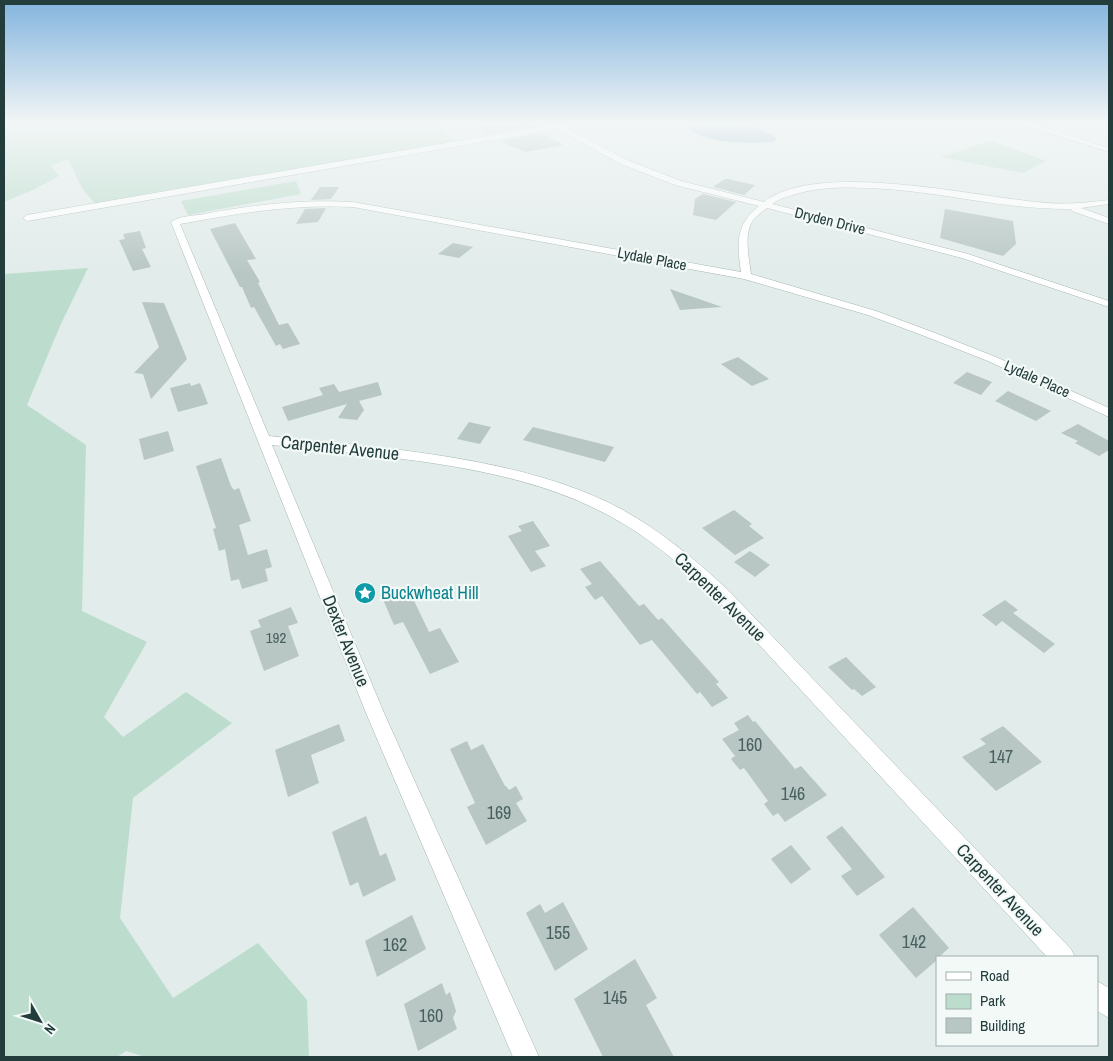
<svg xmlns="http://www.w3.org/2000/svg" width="1113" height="1061" font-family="'Archivo Narrow',sans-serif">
<rect width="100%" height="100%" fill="#e2ecea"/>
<g fill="#bcddcd">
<polygon points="4,124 432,124 459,142 292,172 182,188 96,205 82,188 68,159 51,166 59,176 35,189 4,202"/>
<polygon points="991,141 1046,161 1023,173 940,157"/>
<polygon points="296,181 301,194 188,215 181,201"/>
<polygon points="88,268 60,326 27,405 86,445 82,611 147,642 104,717 123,737 186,692 232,723 133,798 120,918 173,998 258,943 307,1000 309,1057 145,1057 126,1051 117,1057 4,1057 4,274"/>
</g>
<path fill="#8bb3d0" d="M693 124C720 124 754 120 776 138L775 141C756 144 703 144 690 129Z"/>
<g fill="#b8c7c4">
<polygon points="498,124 526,124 530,127 487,134 476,129"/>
<polygon points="542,133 564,145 525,152 500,141"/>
<polygon points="725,179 728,179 755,185 744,195 713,187"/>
<polygon points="320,187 339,187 331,199 311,200"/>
<polygon points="703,194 736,202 716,220 693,215 695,199"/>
<polygon points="326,208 318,222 296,224 305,209"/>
<polygon points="945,209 1013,221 1016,244 1003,256 940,238"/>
<polygon points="235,223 256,259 247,260 260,282 258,283 279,325 288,323 300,344 283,349 280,344 276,346 254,307 251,308 242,287 240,287 210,229"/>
<polygon points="140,231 146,248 142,249 151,267 133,271 119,240 125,239 123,234"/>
<polygon points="453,243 473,247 459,258 438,254"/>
<polygon points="670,289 722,307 680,310"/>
<polygon points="142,302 164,303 187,359 151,399 143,374 134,373 159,347"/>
<polygon points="738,357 769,379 752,386 721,364"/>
<polygon points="967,372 992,382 981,395 953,383"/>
<polygon points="378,382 382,395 359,401 364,410 357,420 338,418 347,404 288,421 282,407 323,395 319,388 334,384 339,392"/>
<polygon points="190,383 191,386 200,383 208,404 178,412 170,388"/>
<polygon points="1008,391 1051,411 1036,421 995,401"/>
<polygon points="469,422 491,427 480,444 457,439"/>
<polygon points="1078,424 1109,441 1109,450 1099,456 1075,443 1078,441 1061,433"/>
<polygon points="533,427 614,447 605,462 523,440"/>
<polygon points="168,431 174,451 144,460 139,439"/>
<polygon points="221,458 231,486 234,490 239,488 251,521 239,525 248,555 267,549 272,567 265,569 268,581 242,589 239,579 231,581 225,549 219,551 213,529 216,528 196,466"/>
<polygon points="734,510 752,524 749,526 764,538 735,555 702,528"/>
<polygon points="533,521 550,546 535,551 546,566 531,572 508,536 522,531 518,526"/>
<polygon points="750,551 770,565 755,577 734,562"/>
<polygon points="600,561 639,606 644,604 658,620 662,618 719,682 716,684 728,698 712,707 700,692 697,694 652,640 640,645 602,596 595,600 585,587 592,584 580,569"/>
<polygon points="407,586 429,632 440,628 459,662 430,674 403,622 394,625 381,595"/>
<polygon points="1005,600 1018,610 1013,613 1055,644 1044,653 1002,621 996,626 982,615"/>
<polygon points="291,607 298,623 288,626 299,656 264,671 250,631 261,627 258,620"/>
<polygon points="846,657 876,687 862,696 854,689 852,690 828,667"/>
<polygon points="748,715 753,722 755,721 795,769 801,766 827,795 785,822 778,813 773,816 764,804 768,801 744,768 740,770 731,759 735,756 722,739 739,730 734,723"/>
<polygon points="339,724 345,741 311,755 319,783 288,797 275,750"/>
<polygon points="1003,726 1042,762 996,791 962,757 986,744 980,739"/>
<polygon points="467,741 471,750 483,744 505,786 506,786 509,790 516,786 523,799 516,803 527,821 486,845 467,807 475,803 450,749"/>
<polygon points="366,816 380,856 386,853 396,880 363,897 358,882 350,886 332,832"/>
<polygon points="842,826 885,877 857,896 841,876 852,869 826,837"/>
<polygon points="791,845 811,869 791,884 771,859"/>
<polygon points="563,902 588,949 555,971 526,913 540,904 545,913"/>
<polygon points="913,907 949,948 939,957 937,957 937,960 916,978 879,935"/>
<polygon points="412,915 426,949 377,977 365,941"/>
<polygon points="635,959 657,998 646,1005 674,1057 603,1057 574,999"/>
<polygon points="442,983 446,995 450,992 456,1011 453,1018 457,1029 418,1051 404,1004"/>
</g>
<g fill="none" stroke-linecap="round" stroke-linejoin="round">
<g stroke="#a5b4b3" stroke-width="1">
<g id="minor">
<path d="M569 124 568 126 565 127 627 160 681 181 764 202C817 160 972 196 1037 202 1062 205 1085 203 1109 200V204L1081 208 1109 218V224L1072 211 1071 209C1003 210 936 190 869 188 843 187 817 187 793 195 785 198 778 199 772 204L968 254 1109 301V307L962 258 767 208C763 211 758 215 754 219 743 233 749 258 751 274L876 311 935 333 996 357 1109 408V417L988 361 927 337 868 315 744 279 353 207C294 204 238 213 180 224L269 436C380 448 524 456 623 510 662 532 696 560 729 591L1071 949 1075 957H1047L717 599C681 564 642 531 596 509 504 463 374 456 272 445L384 713 539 1057H513L366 713 171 222C178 216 194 216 204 214 253 205 302 199 353 202L741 272C737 244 735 225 759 206L675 185 621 164 557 129 27 221 23 218 27 215 556 124Z"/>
<polygon points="1097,981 1109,988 1109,1018 1097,1011"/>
</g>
</g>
<g stroke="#a5b4b3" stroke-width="1">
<polygon id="tertiary" points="1022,124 1033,124 1109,148 1109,152"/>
</g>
<use href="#minor" fill="#fff" fill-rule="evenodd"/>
<use href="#tertiary" fill="#fff" fill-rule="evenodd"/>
</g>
<linearGradient id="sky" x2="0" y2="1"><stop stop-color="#83b4de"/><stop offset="0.45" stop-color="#f2f6f6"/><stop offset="1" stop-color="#f2f6f6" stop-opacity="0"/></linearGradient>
<rect width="1113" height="273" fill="url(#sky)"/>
<defs>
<g id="sight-disc" transform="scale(1.125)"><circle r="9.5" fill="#0f9aa8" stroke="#f3f9f7"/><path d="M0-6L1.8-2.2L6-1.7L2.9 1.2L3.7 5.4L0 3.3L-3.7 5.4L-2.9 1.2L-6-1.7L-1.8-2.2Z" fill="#fff"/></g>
</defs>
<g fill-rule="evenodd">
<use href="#sight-disc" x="365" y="593"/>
</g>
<g text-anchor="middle" stroke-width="4.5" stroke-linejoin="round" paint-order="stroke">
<g font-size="15" fill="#233d3d" stroke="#f3f9f7">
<text transform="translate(830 221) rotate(14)" y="5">Dryden Drive</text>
<text transform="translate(652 259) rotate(11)" y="5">Lydale Place</text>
<text transform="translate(1037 379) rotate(24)" y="5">Lydale Place</text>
</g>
<g font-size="15" fill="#48605f">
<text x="276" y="643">192</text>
</g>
<g font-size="18" fill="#233d3d" stroke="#f3f9f7">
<text transform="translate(340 448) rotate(6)" y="6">Carpenter Avenue</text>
<text transform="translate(720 597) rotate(44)" y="6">Carpenter Avenue</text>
<text transform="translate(346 641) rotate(68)" y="6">Dexter Avenue</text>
<text transform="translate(1000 890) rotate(47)" y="6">Carpenter Avenue</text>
</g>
<g font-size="18" fill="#0d838f" stroke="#f3f9f7" text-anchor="start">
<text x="381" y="599">Buckwheat Hill</text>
</g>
<g font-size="18" fill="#48605f">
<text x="750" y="751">160</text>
<text x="1001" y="763">147</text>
<text x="793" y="800">146</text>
<text x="499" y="819">169</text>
<text x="558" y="939">155</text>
<text x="914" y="948">142</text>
<text x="395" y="951">162</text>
<text x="615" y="1004">145</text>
<text x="431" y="1022">160</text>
</g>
</g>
<rect width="1113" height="1061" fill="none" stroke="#233d3d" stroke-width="10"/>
<rect x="936" y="956" width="162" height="90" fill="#f3f9f7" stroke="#a0aead"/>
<rect x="946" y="972" width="25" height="8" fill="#ffffff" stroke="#a0aead"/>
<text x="980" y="981" font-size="15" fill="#233d3d">Road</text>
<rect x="946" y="994" width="25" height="15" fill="#bcddcd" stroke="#a0aead"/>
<text x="980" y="1006" font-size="15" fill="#233d3d">Park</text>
<rect x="946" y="1018" width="25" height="15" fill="#b8c7c4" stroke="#a0aead"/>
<text x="980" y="1031" font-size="15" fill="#233d3d">Building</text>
<g transform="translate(40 1021) rotate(129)" stroke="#f3f9f7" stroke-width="4" paint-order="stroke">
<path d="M0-4L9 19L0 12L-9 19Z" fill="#233d3d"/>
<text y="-8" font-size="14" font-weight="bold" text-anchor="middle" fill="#233d3d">N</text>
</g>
</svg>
